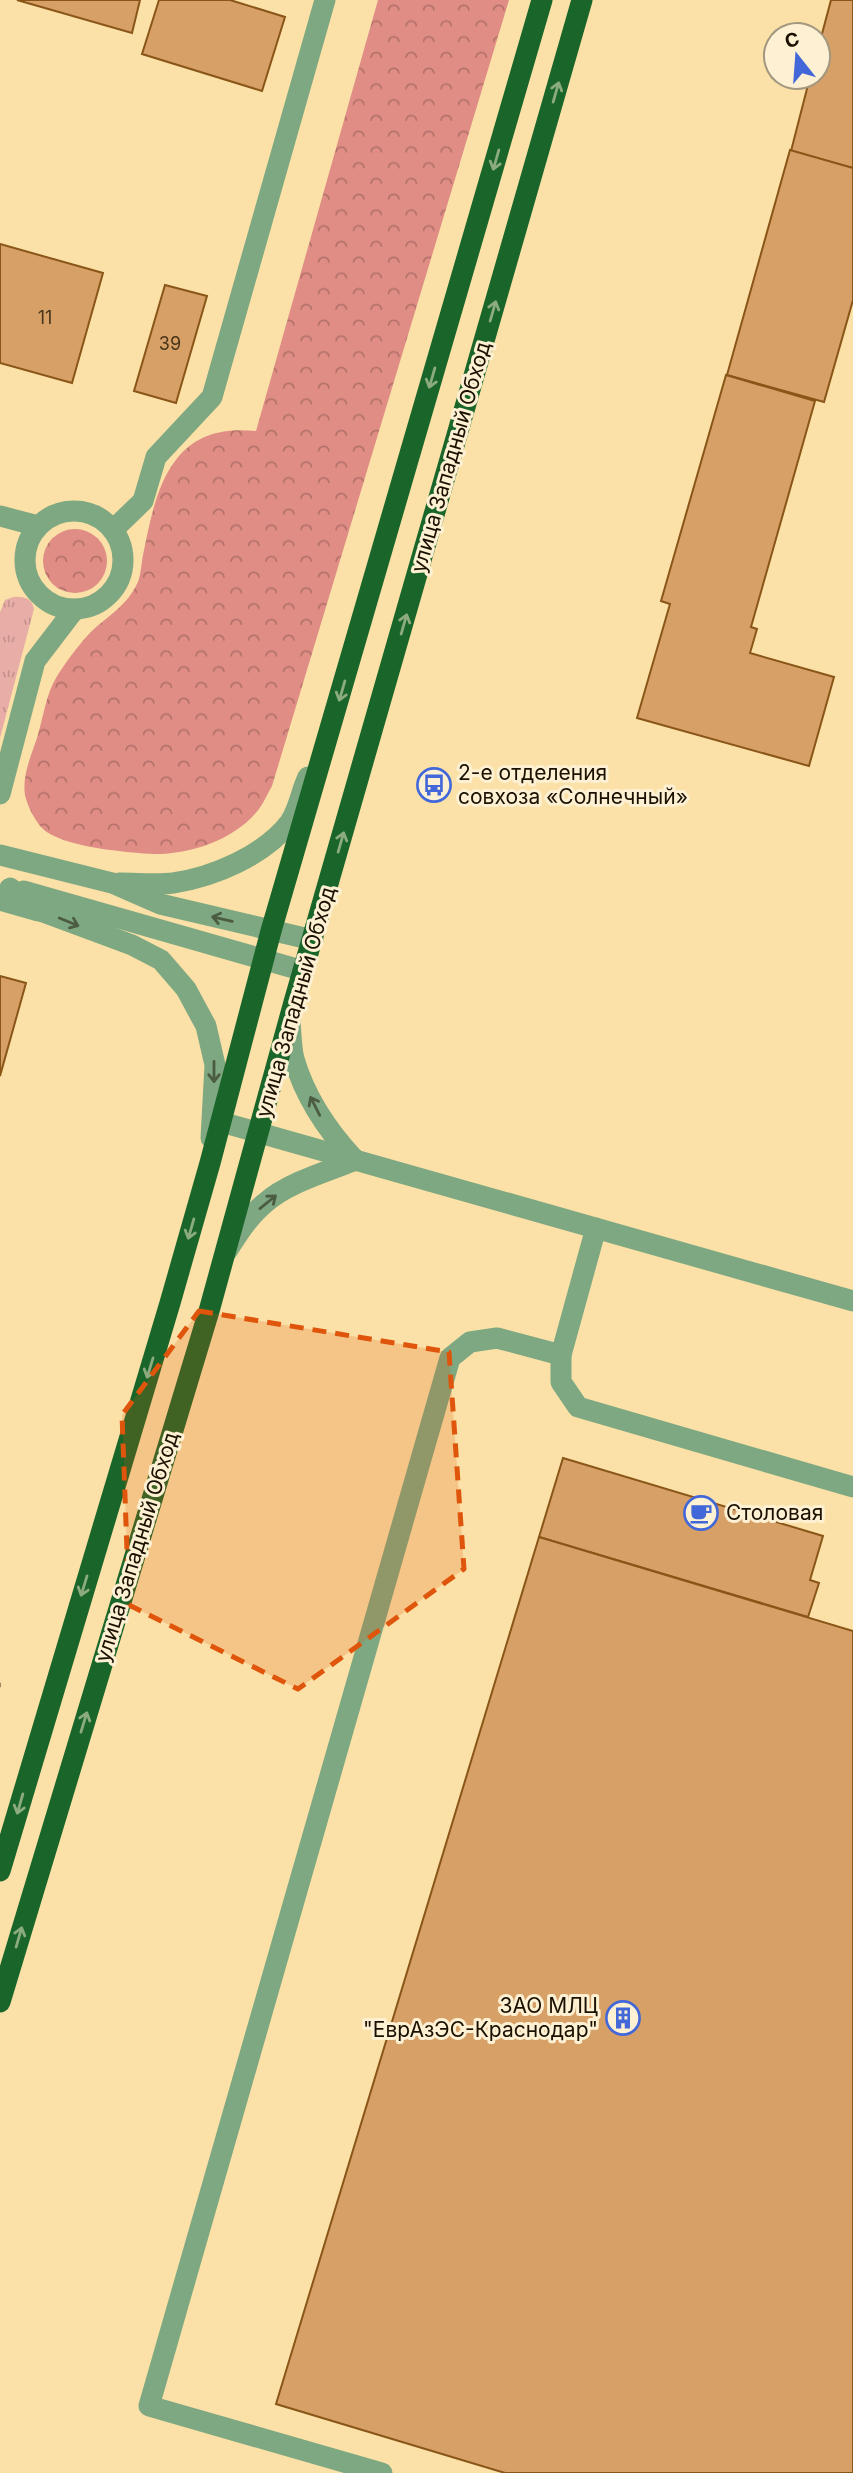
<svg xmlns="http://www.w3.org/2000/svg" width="853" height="2473" font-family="Inter,sans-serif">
<defs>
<pattern id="grass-tufts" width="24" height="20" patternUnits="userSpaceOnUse" patternTransform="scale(1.75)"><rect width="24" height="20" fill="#e7ada6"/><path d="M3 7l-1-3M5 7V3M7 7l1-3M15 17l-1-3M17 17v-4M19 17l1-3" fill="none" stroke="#c6948d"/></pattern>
<pattern id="forest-crowns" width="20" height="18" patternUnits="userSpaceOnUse" patternTransform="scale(1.75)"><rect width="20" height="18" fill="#df8d85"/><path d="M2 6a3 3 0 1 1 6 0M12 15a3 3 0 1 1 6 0" fill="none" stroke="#b4726a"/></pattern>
</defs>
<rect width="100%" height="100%" fill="#fbe1a7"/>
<path fill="url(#grass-tufts)" d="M13 597C23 596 32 598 34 609L0 738V612L5 600Z"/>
<g fill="url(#forest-crowns)">
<path d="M378 0H509L272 786C268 793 264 802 259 809 236 839 192 854 155 854 129 853 60 847 42 828 35 821 27 805 25 795 22 776 31 756 37 738 43 719 46 694 56 678 65 663 77 647 88 635 105 617 123 610 136 586 141 578 141 565 143 555 150 522 156 483 179 456 199 433 226 428 256 431Z"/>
<circle cx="75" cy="561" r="32"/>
</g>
<g fill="#d7a066" stroke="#895618" stroke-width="2">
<polygon points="17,0 140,0 132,33"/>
<polygon points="159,0 230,0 285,17 262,91 142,54"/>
<polygon points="831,0 853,0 853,168 791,151 810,77 818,77 818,49"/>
<polygon points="790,150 853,168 853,300 824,402 727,375"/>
<polygon points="0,244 103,273 72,383 0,363"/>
<polygon points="165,285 207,296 176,403 134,391"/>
<polygon points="726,375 815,401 751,627 757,629 750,653 834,677 809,766 637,718 670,604 661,601"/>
<polygon points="0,976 26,983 0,1076"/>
<polygon points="563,1458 823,1536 810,1580 819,1583 808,1617 539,1537"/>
<polygon points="539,1537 853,1631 853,2473 505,2473 276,2404"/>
</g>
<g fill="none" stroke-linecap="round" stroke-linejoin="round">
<polyline stroke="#9c8961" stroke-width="4.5" stroke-dasharray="3.5 3.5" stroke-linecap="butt" points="0,1685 1,1685"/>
<g stroke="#7ea881" stroke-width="21">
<polyline points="113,530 143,501 156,457 212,397 325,0"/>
<polyline points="0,900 38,911"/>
<polyline points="596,1228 561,1355 561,1382 578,1407 853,1487"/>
<polyline points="382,2473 149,2406 450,1358 470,1342 497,1338 561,1355"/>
</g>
<g stroke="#7ea881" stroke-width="21">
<circle cx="74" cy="560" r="49"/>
<polyline points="0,516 38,526"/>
<polyline points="0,794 35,661 74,610"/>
<polyline points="0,855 112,883 160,904 313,940"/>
<path d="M119 883C137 883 156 885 173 883 214 877 265 855 290 822 299 809 301 791 308 777"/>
<polyline points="10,888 43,912 132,945 161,960 186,989 206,1026 215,1065 211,1138"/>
<polyline points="24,891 304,971"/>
<path d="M290 1020C291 1033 291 1047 294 1059 305 1097 328 1131 354 1159"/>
<polyline points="221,1122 853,1301"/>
<path d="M227 1251C238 1234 249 1216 265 1203 287 1183 328 1171 356 1160"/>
</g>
<g stroke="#1a662a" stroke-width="21">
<polyline points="0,1871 170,1303 210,1163 271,931 542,0"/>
<polyline points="0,2002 209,1311 294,1002 582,0"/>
</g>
</g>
<defs><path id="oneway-shaft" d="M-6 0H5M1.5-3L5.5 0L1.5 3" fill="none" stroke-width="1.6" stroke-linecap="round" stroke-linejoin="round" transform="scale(1.75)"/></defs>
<g stroke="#8cab7e">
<use href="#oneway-shaft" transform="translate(556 92) rotate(-74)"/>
<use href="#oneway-shaft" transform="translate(496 160) rotate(106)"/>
<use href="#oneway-shaft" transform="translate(493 311) rotate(-74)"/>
<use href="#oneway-shaft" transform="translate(432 378) rotate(106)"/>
<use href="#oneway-shaft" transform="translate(404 624) rotate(-74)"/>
<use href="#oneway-shaft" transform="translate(342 691) rotate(106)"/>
<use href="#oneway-shaft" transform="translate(341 842) rotate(-74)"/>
<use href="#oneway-shaft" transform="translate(191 1229) rotate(106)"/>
<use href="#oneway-shaft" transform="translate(150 1368) rotate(107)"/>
<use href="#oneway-shaft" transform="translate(84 1586) rotate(107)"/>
<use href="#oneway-shaft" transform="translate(84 1722) rotate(-73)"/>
<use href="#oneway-shaft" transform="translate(20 1804) rotate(106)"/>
<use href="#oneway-shaft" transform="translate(19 1937) rotate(-74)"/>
</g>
<g stroke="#4c5c40">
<use href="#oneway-shaft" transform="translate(222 919) rotate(-167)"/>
<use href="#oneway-shaft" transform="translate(69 922) rotate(22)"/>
<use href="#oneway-shaft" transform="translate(214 1072) rotate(90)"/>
<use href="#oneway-shaft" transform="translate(315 1106) rotate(-117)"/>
<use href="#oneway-shaft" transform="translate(268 1202) rotate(-39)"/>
</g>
<path fill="#de550b" fill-opacity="0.2" stroke="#de550b" stroke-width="5" stroke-dasharray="14 9" stroke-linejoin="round" d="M199 1311 449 1352 464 1569 298 1689 129 1605 122 1415Z"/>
<defs>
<g id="bus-ring" transform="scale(1.75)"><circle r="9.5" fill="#fdf0d3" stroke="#4167d9" stroke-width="1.5"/><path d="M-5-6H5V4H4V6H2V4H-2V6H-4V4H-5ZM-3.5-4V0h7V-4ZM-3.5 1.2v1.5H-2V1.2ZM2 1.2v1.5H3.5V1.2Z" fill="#4167d9"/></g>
<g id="cafe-ring" transform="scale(1.75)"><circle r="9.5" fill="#fdf0d3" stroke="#4167d9" stroke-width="1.5"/><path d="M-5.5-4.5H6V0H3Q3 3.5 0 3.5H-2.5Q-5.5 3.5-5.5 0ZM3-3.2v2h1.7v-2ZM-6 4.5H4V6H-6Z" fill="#4167d9"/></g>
<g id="building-ring" transform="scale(1.75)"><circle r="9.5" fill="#fdf0d3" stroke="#4167d9" stroke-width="1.5"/><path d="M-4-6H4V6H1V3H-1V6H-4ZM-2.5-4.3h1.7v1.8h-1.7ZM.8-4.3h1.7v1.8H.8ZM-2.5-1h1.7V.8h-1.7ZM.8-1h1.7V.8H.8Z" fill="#4167d9"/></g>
</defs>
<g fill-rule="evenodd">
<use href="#bus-ring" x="434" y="785"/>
<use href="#cafe-ring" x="701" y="1513"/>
<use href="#building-ring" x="623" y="2018"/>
</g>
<g text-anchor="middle" stroke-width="6" stroke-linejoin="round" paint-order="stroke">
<g font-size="18" fill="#49351a">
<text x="45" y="324">11</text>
<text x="170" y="350">39</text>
</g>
<g font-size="21" fill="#1a1100" stroke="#fdf0d3">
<text transform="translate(451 457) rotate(-74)" y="7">улица Западный Обход</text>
<text transform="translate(296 1002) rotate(-74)" y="7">улица Западный Обход</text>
<text transform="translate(137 1547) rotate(-73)" y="7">улица Западный Обход</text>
</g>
<g font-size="21" fill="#1a1100" stroke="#fdf0d3" text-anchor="start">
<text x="458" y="780">2-е отделения<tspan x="458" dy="24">совхоза «Солнечный»</tspan></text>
<text x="726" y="1520">Столовая</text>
<text x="598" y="2013" text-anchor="end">ЗАО МЛЦ<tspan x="598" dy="24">"ЕврАзЭС-Краснодар"</tspan></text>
</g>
</g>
<g transform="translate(797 56) rotate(343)"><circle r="33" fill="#fdf0d3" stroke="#a2977f" stroke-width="2"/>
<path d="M0-5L12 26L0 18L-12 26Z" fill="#4167d9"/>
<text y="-10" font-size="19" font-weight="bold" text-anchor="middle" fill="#1a1100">С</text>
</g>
</svg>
